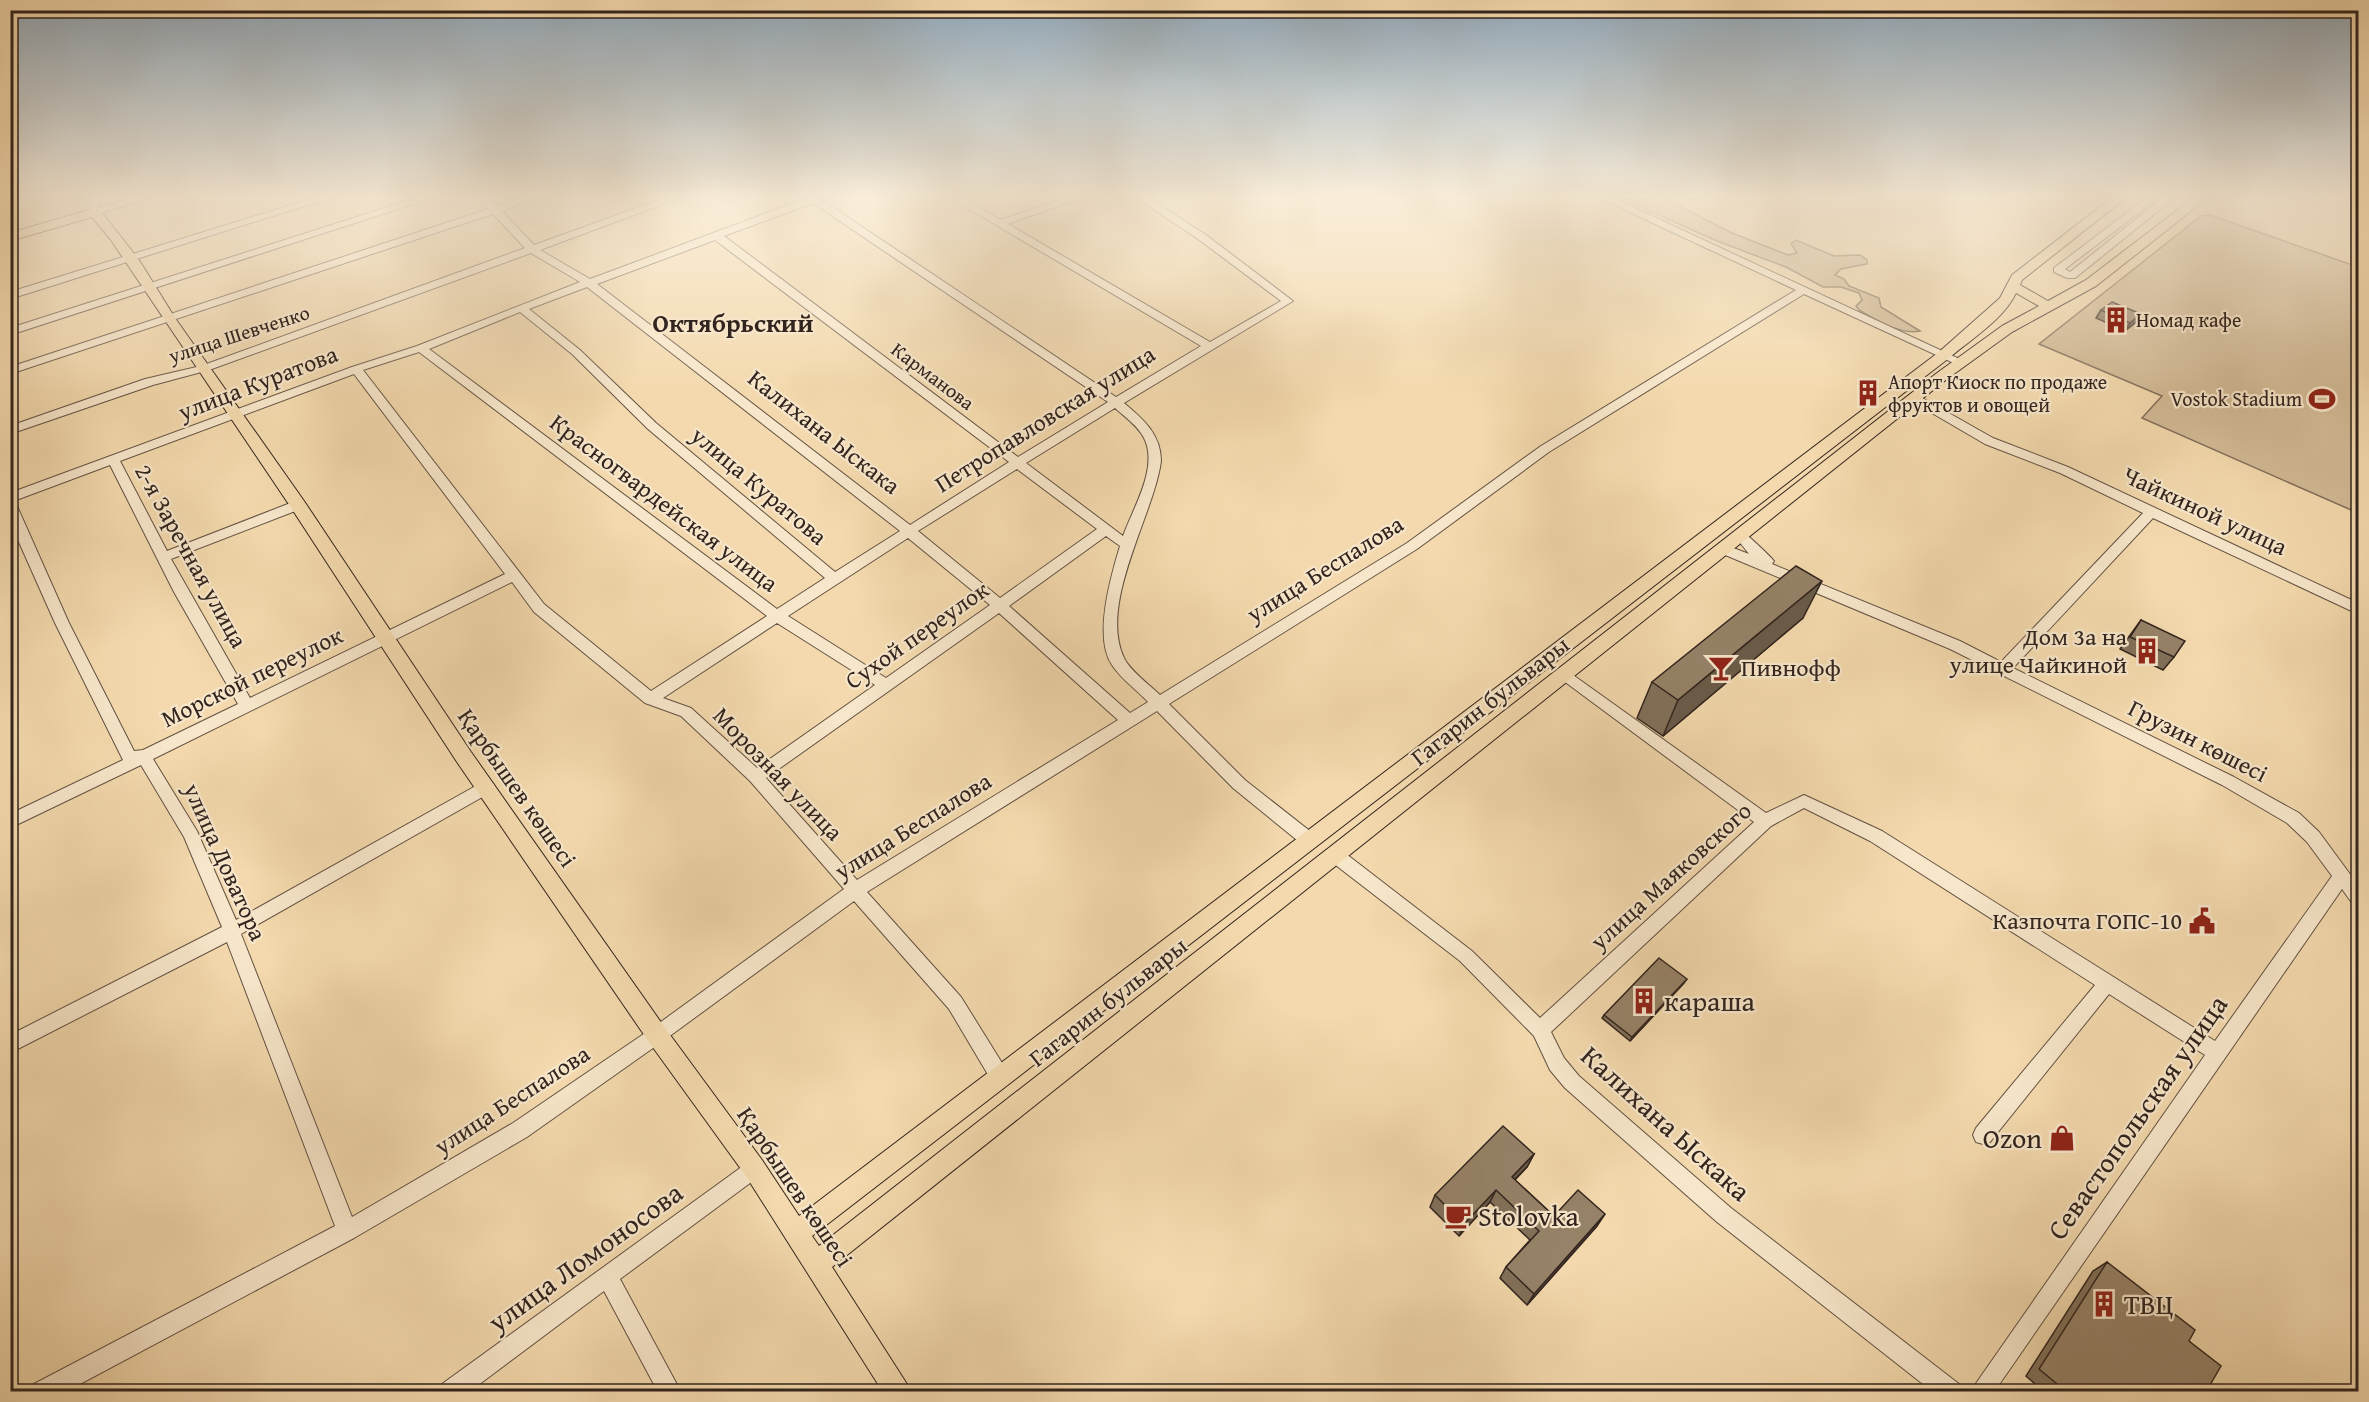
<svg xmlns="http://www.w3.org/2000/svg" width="2369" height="1402" font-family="'Gentium Book Plus',serif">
<rect width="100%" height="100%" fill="#f3d9ad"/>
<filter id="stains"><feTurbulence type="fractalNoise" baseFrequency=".00333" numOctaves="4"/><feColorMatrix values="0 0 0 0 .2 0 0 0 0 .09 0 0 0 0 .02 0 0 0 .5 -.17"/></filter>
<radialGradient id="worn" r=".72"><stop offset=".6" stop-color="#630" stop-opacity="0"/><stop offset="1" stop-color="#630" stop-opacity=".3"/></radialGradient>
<g fill="#d2ba95" stroke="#826f5a" stroke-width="1.5">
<path d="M1616 196H1700V200C1689 200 1675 193 1665 199L1732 233 1788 255 1797 253 1791 244 1796 240 1834 256 1860 255 1867 260V264L1841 269 1835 275 1844 279 1849 286 1879 298 1881 307 1920 331C1899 335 1877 320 1859 310L1856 306 1862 300 1859 293 1841 287H1823L1786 267 1717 241Z"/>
<polygon points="2210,215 2358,267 2358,513 2142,418 2162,396 2039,344 2201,216"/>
</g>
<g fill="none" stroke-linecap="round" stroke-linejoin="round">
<g stroke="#625142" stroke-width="2">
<g id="minor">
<polygon points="10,196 19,196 10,200"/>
<polygon points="87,196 97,196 99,208 139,196 156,196 95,215 90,212"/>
<polygon points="320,196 336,196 10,299 10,292"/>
<polygon points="422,196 438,196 10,335 10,328"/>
<path d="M475 196H486L497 206 527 196H543L502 211 534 245 670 196H685L540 250 590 279 807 198 805 196H824L822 200 1116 397 1201 346 947 196H960L1001 220 1070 196H1086L1008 224 1210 342 1281 301 1198 239 1134 196H1146L1206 235 1293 301 1124 403C1143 419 1161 434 1161 461 1154 515 1098 603 1124 658 1130 671 1149 684 1160 695L1407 543 1541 446 1796 290 1595 196H1609L1968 363 1966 365H1958L1804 294 1549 452 1417 549 1169 704 1245 780 1315 835 1317 840 1315 845 1309 847 1303 845 1233 788 1157 711 867 892 961 997 1007 1071 1009 1077 1007 1083 1000 1086 993 1083 949 1009 854 901 663 1041 527 1137 354 1238 65 1392H31L34 1384 335 1226 227 942 10 1053V1035L222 927 184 837 141 765 10 828V814L123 760 55 623 10 522V493L352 367 417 346 580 282 531 253 209 370 153 385 10 434V426L145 379 201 366 525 248 493 214 10 374V367L488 209ZM813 203 1108 402 1018 457 724 236ZM715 240 1009 462 910 525 597 284ZM587 287 900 531 835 572 656 423 580 350 529 309ZM520 312 572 354 648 429 825 578 777 609 429 349ZM419 352 767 616 651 691 544 604 363 370ZM354 374 505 574 250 698 171 559 303 508 305 505 298 501 293 502 167 551 120 461ZM1115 408C1125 417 1138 426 1144 438 1159 467 1133 508 1123 536L1026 463ZM110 465 174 592 238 704 143 750 134 751 69 623 17 506 11 502ZM1017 469 1097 529 1000 598 918 531ZM1106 536 1120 546C1111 576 1093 637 1112 665 1121 679 1137 690 1148 702L1130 713 1009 606ZM908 538 990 605 886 678 788 616ZM512 582 534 612 645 703 681 716 750 781 844 889 651 1029 513 1123 352 1217 241 934 493 791 495 787 493 783H481L236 920 197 831 153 759ZM999 613 1118 720 857 880 766 778ZM777 623 875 685 757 768 691 708 663 698Z"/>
<polygon points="2149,196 2161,196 2065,269 2070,272 2165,196 2177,196 2075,278 2067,278 2054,272 2054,268"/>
<path d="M1917 395 1993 438 2068 467 2358 603V614L2153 518 2013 668 2234 777 2299 813 2319 832 2358 885V905L2352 903 2342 889 1994 1392H1970L2205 1055 2109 994 1990 1142 1983 1144 1976 1142 1973 1135 1976 1128 2095 985 1870 841 1804 808 1771 826 1551 1032 1564 1058 1579 1076 1731 1208 1959 1384 1962 1392H1933L1717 1222 1565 1088 1550 1070 1534 1036 1460 961 1329 860 1327 855 1329 850 1335 848 1341 850 1472 951 1540 1018 1754 822 1561 679 1559 675 1566 670 1766 813 1804 795 1882 831 2215 1041 2332 876 2307 842 2287 823 2222 785 1950 649 1718 552 1716 549 1723 544 1749 554 1734 535 1741 531C1744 531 1771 557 1774 561L1772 564 1960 641 2001 662 2143 513 2060 473 1985 444 1913 402V396Z"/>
<polygon points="754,1158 761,1161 764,1168 761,1175 620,1279 681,1392 658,1392 604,1291 469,1392 439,1392 442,1384"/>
</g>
</g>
<g stroke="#32241e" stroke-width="2">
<path id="major" d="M2114 196H2128L2022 280 2020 285 2048 301 2086 280 2196 196H2210L2096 286 2012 332 1947 379 832 1267 912 1392H883L746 1176 649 1042 457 762 292 509 111 240 92 217 10 241V233L95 208 99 209 139 260 175 318 304 501 471 752 665 1028 762 1160 799 1216 1939 352 2000 298 2012 275ZM2016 293 2039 306 2002 326 1937 373 819 1246 812 1236 1949 358C1971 339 2003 320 2016 293Z"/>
</g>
<use href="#minor" fill="#f7e6ca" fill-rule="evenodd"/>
<use href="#major" fill="#f3d9ad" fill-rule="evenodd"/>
</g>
<g fill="#817059" stroke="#32241e" stroke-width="1.5">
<polygon points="2070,196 2084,196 2079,200"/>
<polygon points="2101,310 2136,322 2125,331 2096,318"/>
<polygon points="1803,618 1663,736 1637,718 1652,682"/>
<polygon points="2141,620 2174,657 2163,670 2120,649"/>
<polygon points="1684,983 1630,1041 1602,1018 1604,1015"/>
<polygon points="1534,1154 1527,1167 1515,1180 1554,1216 1597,1226 1527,1305 1500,1278 1506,1267 1530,1240 1490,1202 1459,1236 1430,1207 1435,1195"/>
<polygon points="2107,1262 2206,1392 2044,1392 2026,1376 2093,1271"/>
</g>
<g fill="#695b49" stroke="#32241e" stroke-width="1.5">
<polygon points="2141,314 2136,322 2125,331 2130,323"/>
<polygon points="1822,581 1803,618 1663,736 1678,700"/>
<polygon points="1687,979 1684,983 1630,1041 1632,1037"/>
<polygon points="1534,1154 1527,1167 1505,1189 1512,1177"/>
<polygon points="1496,1190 1490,1202 1459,1236 1464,1224"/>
<polygon points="1605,1214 1597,1226 1527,1305 1534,1294"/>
</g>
<g fill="#968268" stroke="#32241e" stroke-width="1.5">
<polygon points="2112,302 2141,314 2130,323 2101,310"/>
<polygon points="1796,566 1822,581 1678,700 1652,682"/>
<polygon points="2141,620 2185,641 2174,657 2130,637"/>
<polygon points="1659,958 1687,979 1632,1037 1604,1015"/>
<polygon points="1503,1126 1534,1154 1512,1177 1554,1216 1578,1190 1605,1214 1534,1294 1506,1267 1539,1231 1496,1190 1464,1224 1435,1195"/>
<polygon points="2107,1262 2195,1330 2189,1341 2221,1366 2206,1392 2171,1392 2164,1386 2160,1392 2067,1392 2039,1369"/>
</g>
<linearGradient id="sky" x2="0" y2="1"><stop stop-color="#92aabd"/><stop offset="0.5" stop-color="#faeeda"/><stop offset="1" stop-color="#faeeda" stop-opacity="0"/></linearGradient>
<rect width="2369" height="393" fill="url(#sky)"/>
<defs>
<g id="building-bare" transform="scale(2.07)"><path d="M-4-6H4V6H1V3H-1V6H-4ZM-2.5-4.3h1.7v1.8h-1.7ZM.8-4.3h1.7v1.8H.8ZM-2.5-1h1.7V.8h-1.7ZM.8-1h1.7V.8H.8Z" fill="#8f2418" stroke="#f7e6ca" stroke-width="2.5" paint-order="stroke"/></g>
<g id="stadium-bare" transform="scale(2.07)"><path d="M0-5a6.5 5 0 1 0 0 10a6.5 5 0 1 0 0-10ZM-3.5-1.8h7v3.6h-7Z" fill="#8f2418" stroke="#f7e6ca" stroke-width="2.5" paint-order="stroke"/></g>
<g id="bar-bare" transform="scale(2.07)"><path d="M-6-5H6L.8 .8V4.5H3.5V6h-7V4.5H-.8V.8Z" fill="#8f2418" stroke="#f7e6ca" stroke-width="2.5" paint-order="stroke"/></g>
<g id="civic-bare" transform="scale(2.07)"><path d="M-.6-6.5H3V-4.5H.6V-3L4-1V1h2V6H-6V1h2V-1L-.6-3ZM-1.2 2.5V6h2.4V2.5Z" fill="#8f2418" stroke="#f7e6ca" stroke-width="2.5" paint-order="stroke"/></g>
<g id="shop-bare" transform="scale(2.07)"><path d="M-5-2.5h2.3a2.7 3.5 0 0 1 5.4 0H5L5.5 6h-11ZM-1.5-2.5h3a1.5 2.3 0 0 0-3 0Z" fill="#8f2418" stroke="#f7e6ca" stroke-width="2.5" paint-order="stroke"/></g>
<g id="cafe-bare" transform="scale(2.07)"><path d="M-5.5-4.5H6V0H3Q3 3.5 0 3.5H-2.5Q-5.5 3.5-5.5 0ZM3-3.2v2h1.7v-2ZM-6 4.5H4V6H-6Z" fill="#8f2418" stroke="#f7e6ca" stroke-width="2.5" paint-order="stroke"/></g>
</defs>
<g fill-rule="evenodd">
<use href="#building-bare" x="2116" y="320"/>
<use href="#building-bare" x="1868" y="393"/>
<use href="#stadium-bare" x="2322" y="399"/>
<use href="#building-bare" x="2147" y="651"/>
<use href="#bar-bare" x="1721" y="668"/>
<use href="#civic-bare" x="2202" y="921"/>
<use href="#building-bare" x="1644" y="1001"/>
<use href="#shop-bare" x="2062" y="1138"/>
<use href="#cafe-bare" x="1458" y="1216"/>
<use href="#building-bare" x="2104" y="1304"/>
</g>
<g text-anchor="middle" stroke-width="4.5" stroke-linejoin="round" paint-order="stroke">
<g font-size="20" fill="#32241e" stroke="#f7e6ca" text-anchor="start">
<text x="2136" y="327">Номад кафе</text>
<text x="1888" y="389">Апорт Киоск по продаже<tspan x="1888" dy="23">фруктов и овощей</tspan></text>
<text x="2302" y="406" text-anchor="end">Vostok Stadium</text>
</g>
<g font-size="20" fill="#32241e" stroke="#f7e6ca">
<text transform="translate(239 334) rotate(-18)" y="7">улица Шевченко</text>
<text transform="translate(933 376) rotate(37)" y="7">Карманова</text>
</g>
<g font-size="24" fill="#32241e" stroke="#f7e6ca">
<text transform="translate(258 383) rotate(-21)" y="8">улица Куратова</text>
<text transform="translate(1045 419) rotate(-32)" y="8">Петропавловская улица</text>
<text transform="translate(824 432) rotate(38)" y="8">Калихана Ыскака</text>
<text transform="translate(759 486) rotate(40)" y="8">улица Куратова</text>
<text transform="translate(664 503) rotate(37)" y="8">Красногвардейская улица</text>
<text transform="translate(2205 511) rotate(25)" y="8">Чайкиной улица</text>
<text transform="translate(191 556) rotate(61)" y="8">2-я Заречная улица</text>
<text transform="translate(1325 569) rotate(-32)" y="8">улица Беспалова</text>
<text transform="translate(917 635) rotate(-35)" y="8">Сухой переулок</text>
<text transform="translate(252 677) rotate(-26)" y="8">Морской переулок</text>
<text transform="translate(1490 701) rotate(-38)" y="8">Гагарин бульвары</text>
<text transform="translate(2198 741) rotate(27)" y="8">Грузин көшесі</text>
<text transform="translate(778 774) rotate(46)" y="8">Морозная улица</text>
<text transform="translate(517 788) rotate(55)" y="8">Қарбышев көшесі</text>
<text transform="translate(913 826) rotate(-32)" y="8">улица Беспалова</text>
<text transform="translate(225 862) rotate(66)" y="8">улица Доватора</text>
<text transform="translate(1671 876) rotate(-42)" y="8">улица Маяковского</text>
<text transform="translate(1108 1002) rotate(-38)" y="8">Гагарин бульвары</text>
<text transform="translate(512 1100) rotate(-33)" y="8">улица Беспалова</text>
<text transform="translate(795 1187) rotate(56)" y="8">Қарбышев көшесі</text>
</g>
<g font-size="24" fill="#32241e" stroke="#f7e6ca" text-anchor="end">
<text x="2127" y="645">Дом 3а на<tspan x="2127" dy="28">улице Чайкиной</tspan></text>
<text x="1741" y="676" text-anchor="start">Пивнофф</text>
<text x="2182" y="929">Казпочта ГОПС-10</text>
</g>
<g font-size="26" font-weight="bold" fill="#32241e" stroke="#f7e6ca">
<text x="733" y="332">Октябрьский</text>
</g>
<g font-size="28" fill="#32241e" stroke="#f7e6ca" text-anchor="start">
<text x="1664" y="1011">караша</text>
<text x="2042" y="1148" text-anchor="end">Ozon</text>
<text x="1478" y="1226">Stolovka</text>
<text x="2124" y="1314">ТВЦ</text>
</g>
<g font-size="28" fill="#32241e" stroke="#f7e6ca">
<text transform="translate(2137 1117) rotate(-55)" y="10">Севастопольская улица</text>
<text transform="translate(1666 1123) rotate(42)" y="10">Калихана Ыскака</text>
<text transform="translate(585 1257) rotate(-36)" y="10">улица Ломоносова</text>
</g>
</g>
<rect width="2369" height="1402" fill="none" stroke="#f3d9ad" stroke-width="36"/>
<rect x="12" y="12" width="2345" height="1378" fill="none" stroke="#32241e" stroke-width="3"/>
<rect x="18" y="18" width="2333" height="1366" fill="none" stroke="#32241e" stroke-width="1.5"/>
<rect width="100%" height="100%" filter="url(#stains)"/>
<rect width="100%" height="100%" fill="url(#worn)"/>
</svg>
